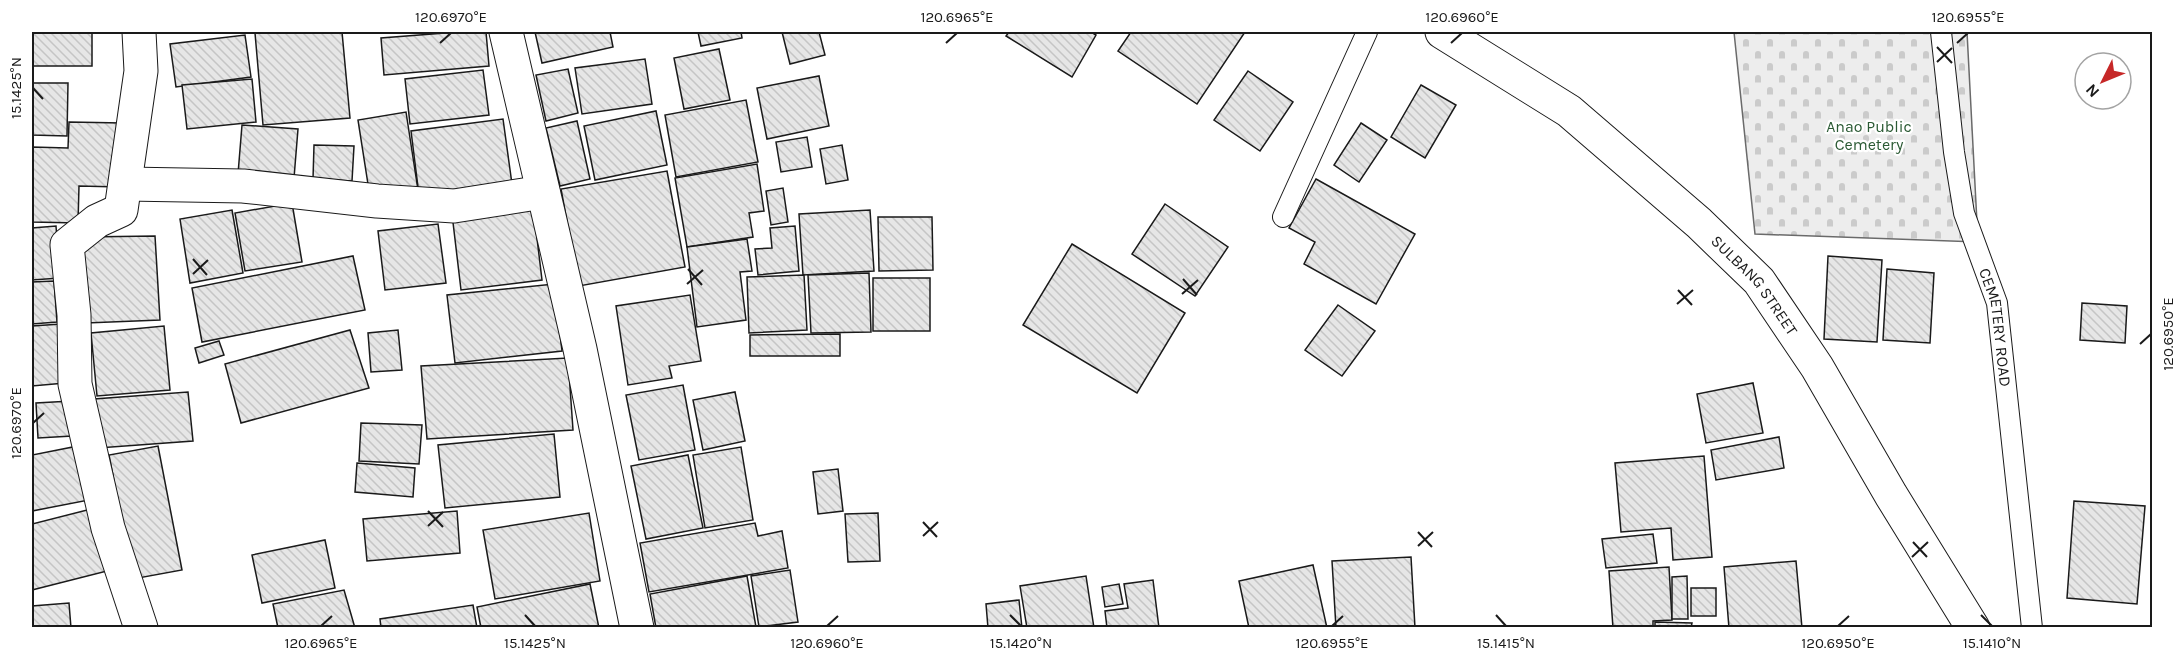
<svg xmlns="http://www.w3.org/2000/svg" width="2184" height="659" font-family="Karla,sans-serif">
<defs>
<pattern id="cemetery-stones" width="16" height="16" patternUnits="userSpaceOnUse" patternTransform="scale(1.5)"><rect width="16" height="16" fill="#ededed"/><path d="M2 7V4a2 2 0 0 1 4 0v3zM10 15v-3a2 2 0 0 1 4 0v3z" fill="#cbcbcb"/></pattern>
<pattern id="building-back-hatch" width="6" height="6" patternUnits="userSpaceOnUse" patternTransform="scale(1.5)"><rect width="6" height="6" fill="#e6e6e6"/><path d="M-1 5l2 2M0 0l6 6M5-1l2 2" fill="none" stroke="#c5c5c5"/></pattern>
</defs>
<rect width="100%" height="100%" fill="#fff"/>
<polygon fill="url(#cemetery-stones)" stroke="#6a6a6a" stroke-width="1.5" points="1734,32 1967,32 1978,242 1755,234"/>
<g fill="url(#building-back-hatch)" stroke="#1a1a1a" stroke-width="1.5">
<rect x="32" y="32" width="60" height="34"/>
<polygon points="281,32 342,32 350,118 263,125 255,33"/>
<polygon points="458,32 486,32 489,66 384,75 381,38"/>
<polygon points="535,32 610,32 613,47 542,63"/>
<polygon points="698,32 741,32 742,38 701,46"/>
<polygon points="782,32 819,32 825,55 790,64"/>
<polygon points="1009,32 1091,32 1096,35 1072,77 1006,36"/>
<polygon points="1131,32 1245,32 1197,104 1118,51"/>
<polygon points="245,35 251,77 176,87 170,44"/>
<polygon points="719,49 730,100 684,109 674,58"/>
<polygon points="645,59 652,104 582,114 575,68"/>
<polygon points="568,69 578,113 546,121 536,75"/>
<polygon points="483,70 489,115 410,124 405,79"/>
<polygon points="1248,71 1293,102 1260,151 1214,120"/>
<polygon points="819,76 829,126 767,139 757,88"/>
<polygon points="252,79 256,122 187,129 182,85"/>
<polygon points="32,83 68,83 67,136 32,135"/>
<polygon points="1421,85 1456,105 1425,158 1391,137"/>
<polygon points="746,100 758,162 676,177 665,115"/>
<polygon points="656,111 667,165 595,180 584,126"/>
<polygon points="406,112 418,190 370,197 358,120"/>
<polygon points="503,119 512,184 419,195 411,131"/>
<polygon points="577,121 590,179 560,186 546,128"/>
<polygon points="69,122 122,123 120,187 79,186 78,223 32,222 32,147 68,148"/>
<polygon points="1361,123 1387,140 1359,182 1334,165"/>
<polygon points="242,125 298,129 294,178 238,174"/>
<polygon points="807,137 812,167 781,172 776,142"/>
<polygon points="314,145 354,146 352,181 313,179"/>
<polygon points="842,145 848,180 826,184 820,149"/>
<polygon points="757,164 764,211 749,213 753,237 687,247 675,178"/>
<polygon points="667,171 685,267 579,286 561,189"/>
<polygon points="1316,179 1415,234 1376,304 1304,264 1315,242 1289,228"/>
<polygon points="783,188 788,222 771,225 766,191"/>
<polygon points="292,203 302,262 245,271 235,213"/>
<polygon points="1165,204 1228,247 1195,296 1132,254"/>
<polygon points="533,205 542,280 461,290 452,214"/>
<polygon points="232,210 243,273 190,283 180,219"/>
<polygon points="870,210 874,271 803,275 799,214"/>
<polygon points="878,217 932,217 933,270 879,271"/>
<polygon points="438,224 446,283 385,290 378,231"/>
<polygon points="56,226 60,278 32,280 32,228"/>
<polygon points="795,226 799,271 758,275 755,249 772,248 770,228"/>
<polygon points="155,236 160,320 86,323 83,237"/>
<polygon points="747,239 752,271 740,272 746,320 697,327 687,247"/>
<polygon points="1072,244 1185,313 1137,393 1023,325"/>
<polygon points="353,256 365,310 202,342 192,288"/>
<polygon points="1828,256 1882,260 1877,342 1824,339"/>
<polygon points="1887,269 1934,273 1930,343 1883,340"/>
<polygon points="869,273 871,332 811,333 808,275"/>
<polygon points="804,275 807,330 749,333 747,277"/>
<rect x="873" y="278" width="57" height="53"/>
<polygon points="54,281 57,322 32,324 32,282"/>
<polygon points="554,284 562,351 455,363 447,295"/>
<polygon points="690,295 701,361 669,366 672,378 628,385 616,306"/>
<polygon points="2082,303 2127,306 2125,343 2080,340"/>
<polygon points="1338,305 1375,331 1342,376 1305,350"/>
<polygon points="61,324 65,383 32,386 32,326"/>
<polygon points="164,326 170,390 97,396 91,333"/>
<polygon points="350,330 369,388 241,423 225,364"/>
<polygon points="398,330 402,370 371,372 368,333"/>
<polygon points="840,334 840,356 750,356 750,335"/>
<polygon points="219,341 224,355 199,363 195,348"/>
<polygon points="568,358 573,430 427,439 421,366"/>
<polygon points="1753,383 1763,433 1706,443 1697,394"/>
<polygon points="683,385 695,450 639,460 626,395"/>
<polygon points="188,392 193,441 98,448 94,399"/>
<polygon points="735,392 745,441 703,450 693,400"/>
<polygon points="71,401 72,436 38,438 36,403"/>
<polygon points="361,423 422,425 419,464 359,461"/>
<polygon points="554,434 560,497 445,508 438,445"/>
<polygon points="1779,437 1784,468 1716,480 1711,450"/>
<polygon points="78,446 89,500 32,511 32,455"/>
<polygon points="158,446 182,570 133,579 109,455"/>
<polygon points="741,447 753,520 705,528 693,455"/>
<polygon points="688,455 703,528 646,539 631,466"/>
<polygon points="1704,456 1712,557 1673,560 1671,528 1621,532 1615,463"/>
<polygon points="357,463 415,468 413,497 355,492"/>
<polygon points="838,469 843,511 818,514 813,472"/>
<polygon points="2074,501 2145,506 2137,604 2067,598"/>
<polygon points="95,508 111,570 32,590 32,524"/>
<polygon points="457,511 460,553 367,561 363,519"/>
<polygon points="589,513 600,581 495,599 483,530"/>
<polygon points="878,513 880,561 848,562 845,514"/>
<polygon points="755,523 758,536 782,531 788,568 649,592 640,543"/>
<polygon points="1653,534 1657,563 1606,568 1602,539"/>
<polygon points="325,540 335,588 262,603 252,555"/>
<polygon points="1411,557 1415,628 1336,628 1332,561"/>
<polygon points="1796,561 1802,628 1729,628 1724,567"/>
<polygon points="1313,565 1327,628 1249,628 1239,581"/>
<polygon points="1669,567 1672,620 1653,621 1653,628 1613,628 1609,571"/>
<polygon points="790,570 798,622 759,627 751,576"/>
<polygon points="747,576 756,627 656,628 650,594"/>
<polygon points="1086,576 1094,628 1027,628 1020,586"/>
<polygon points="1687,576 1688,619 1672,619 1672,577"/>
<polygon points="1153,580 1159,628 1107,628 1105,611 1128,608 1124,584"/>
<polygon points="590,584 599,628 481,628 477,607"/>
<polygon points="1119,584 1123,604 1105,607 1102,587"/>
<rect x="1691" y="588" width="25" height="28"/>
<polygon points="344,590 355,628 278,628 273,604"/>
<polygon points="1019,600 1022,628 988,628 986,604"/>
<polygon points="69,603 71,628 32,628 32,606"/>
<polygon points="473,605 477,628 381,628 380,619"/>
<polygon points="1655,622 1692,623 1691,628 1655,628"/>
</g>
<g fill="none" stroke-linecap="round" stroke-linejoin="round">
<g stroke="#1a1a1a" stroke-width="22">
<g id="lane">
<path id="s1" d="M1941 32 1954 152 1964 213 1997 303 2032 628"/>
<polyline points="1283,217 1367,32"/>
</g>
</g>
<g stroke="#1a1a1a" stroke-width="35">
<g id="street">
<polyline points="139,32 141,71 121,210 97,221 67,245 74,315 75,384 108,528 141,628"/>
<polyline points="506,32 580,349 637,628"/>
<path id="s2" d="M1442 32 1569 111 1699 223 1759 281 1817 367 1891 495 1973 628"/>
<polyline points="126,184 243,186 377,201 454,206 543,192"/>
</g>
</g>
<use href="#lane" stroke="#fff" stroke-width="20"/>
<use href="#street" stroke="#fff" stroke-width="33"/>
</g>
<path fill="none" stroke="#1a1a1a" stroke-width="2" d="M440 43 451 33M946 43 957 33M1451 43 1462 33M1957 43 1968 33M1937 47 1952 63M1937 62 1952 48M33 88 43 99M193 259 207 275M688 269 702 285M193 274 208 260M1183 279 1197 295M687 284 703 270M1678 290 1692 305M1182 294 1198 280M1677 304 1693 290M2140 344 2151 334M33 423 44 413M428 511 443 527M923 522 937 537M428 526 443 512M1418 532 1432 547M923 536 938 522M1913 542 1927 557M1418 546 1433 532M1912 557 1928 542M525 615 535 626M1010 615 1021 626M1496 615 1506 626M1981 615 1992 626M321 626 332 616M827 626 838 616M1332 626 1343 616M1838 626 1849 616"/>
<g text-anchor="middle" stroke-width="4.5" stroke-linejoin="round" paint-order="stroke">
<g font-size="16" fill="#2b5a34" stroke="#fff">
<text x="1869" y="132">Anao Public<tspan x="1869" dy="18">Cemetery</tspan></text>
</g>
<g font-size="16" fill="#1a1a1a" stroke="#fff">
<text dy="6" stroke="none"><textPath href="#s2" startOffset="405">SULBANG STREET</textPath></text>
<text dy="6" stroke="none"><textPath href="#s1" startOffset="302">CEMETERY ROAD</textPath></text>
</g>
</g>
<rect width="2184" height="659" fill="none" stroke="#ffffff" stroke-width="66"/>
<g transform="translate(2103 81) rotate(227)"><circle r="28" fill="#ffffff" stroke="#a3a3a3" stroke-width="1.5"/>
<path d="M0-4.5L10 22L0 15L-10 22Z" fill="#c62828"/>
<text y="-9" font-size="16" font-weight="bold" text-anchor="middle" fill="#1a1a1a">N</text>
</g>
<rect x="33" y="33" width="2118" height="593" fill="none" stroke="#1a1a1a" stroke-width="2"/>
<g font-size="15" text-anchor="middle" fill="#1a1a1a">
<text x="451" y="22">120.6970°E</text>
<text x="957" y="22">120.6965°E</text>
<text x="1462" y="22">120.6960°E</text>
<text x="1968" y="22">120.6955°E</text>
<text transform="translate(16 88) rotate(-90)" y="5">15.1425°N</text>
<text transform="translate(2168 334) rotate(-90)" y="5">120.6950°E</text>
<text transform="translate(16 423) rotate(-90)" y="5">120.6970°E</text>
<text x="321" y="648">120.6965°E</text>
<text x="535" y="648">15.1425°N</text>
<text x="827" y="648">120.6960°E</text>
<text x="1021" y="648">15.1420°N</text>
<text x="1332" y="648">120.6955°E</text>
<text x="1506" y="648">15.1415°N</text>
<text x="1838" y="648">120.6950°E</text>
<text x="1992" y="648">15.1410°N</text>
</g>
</svg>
